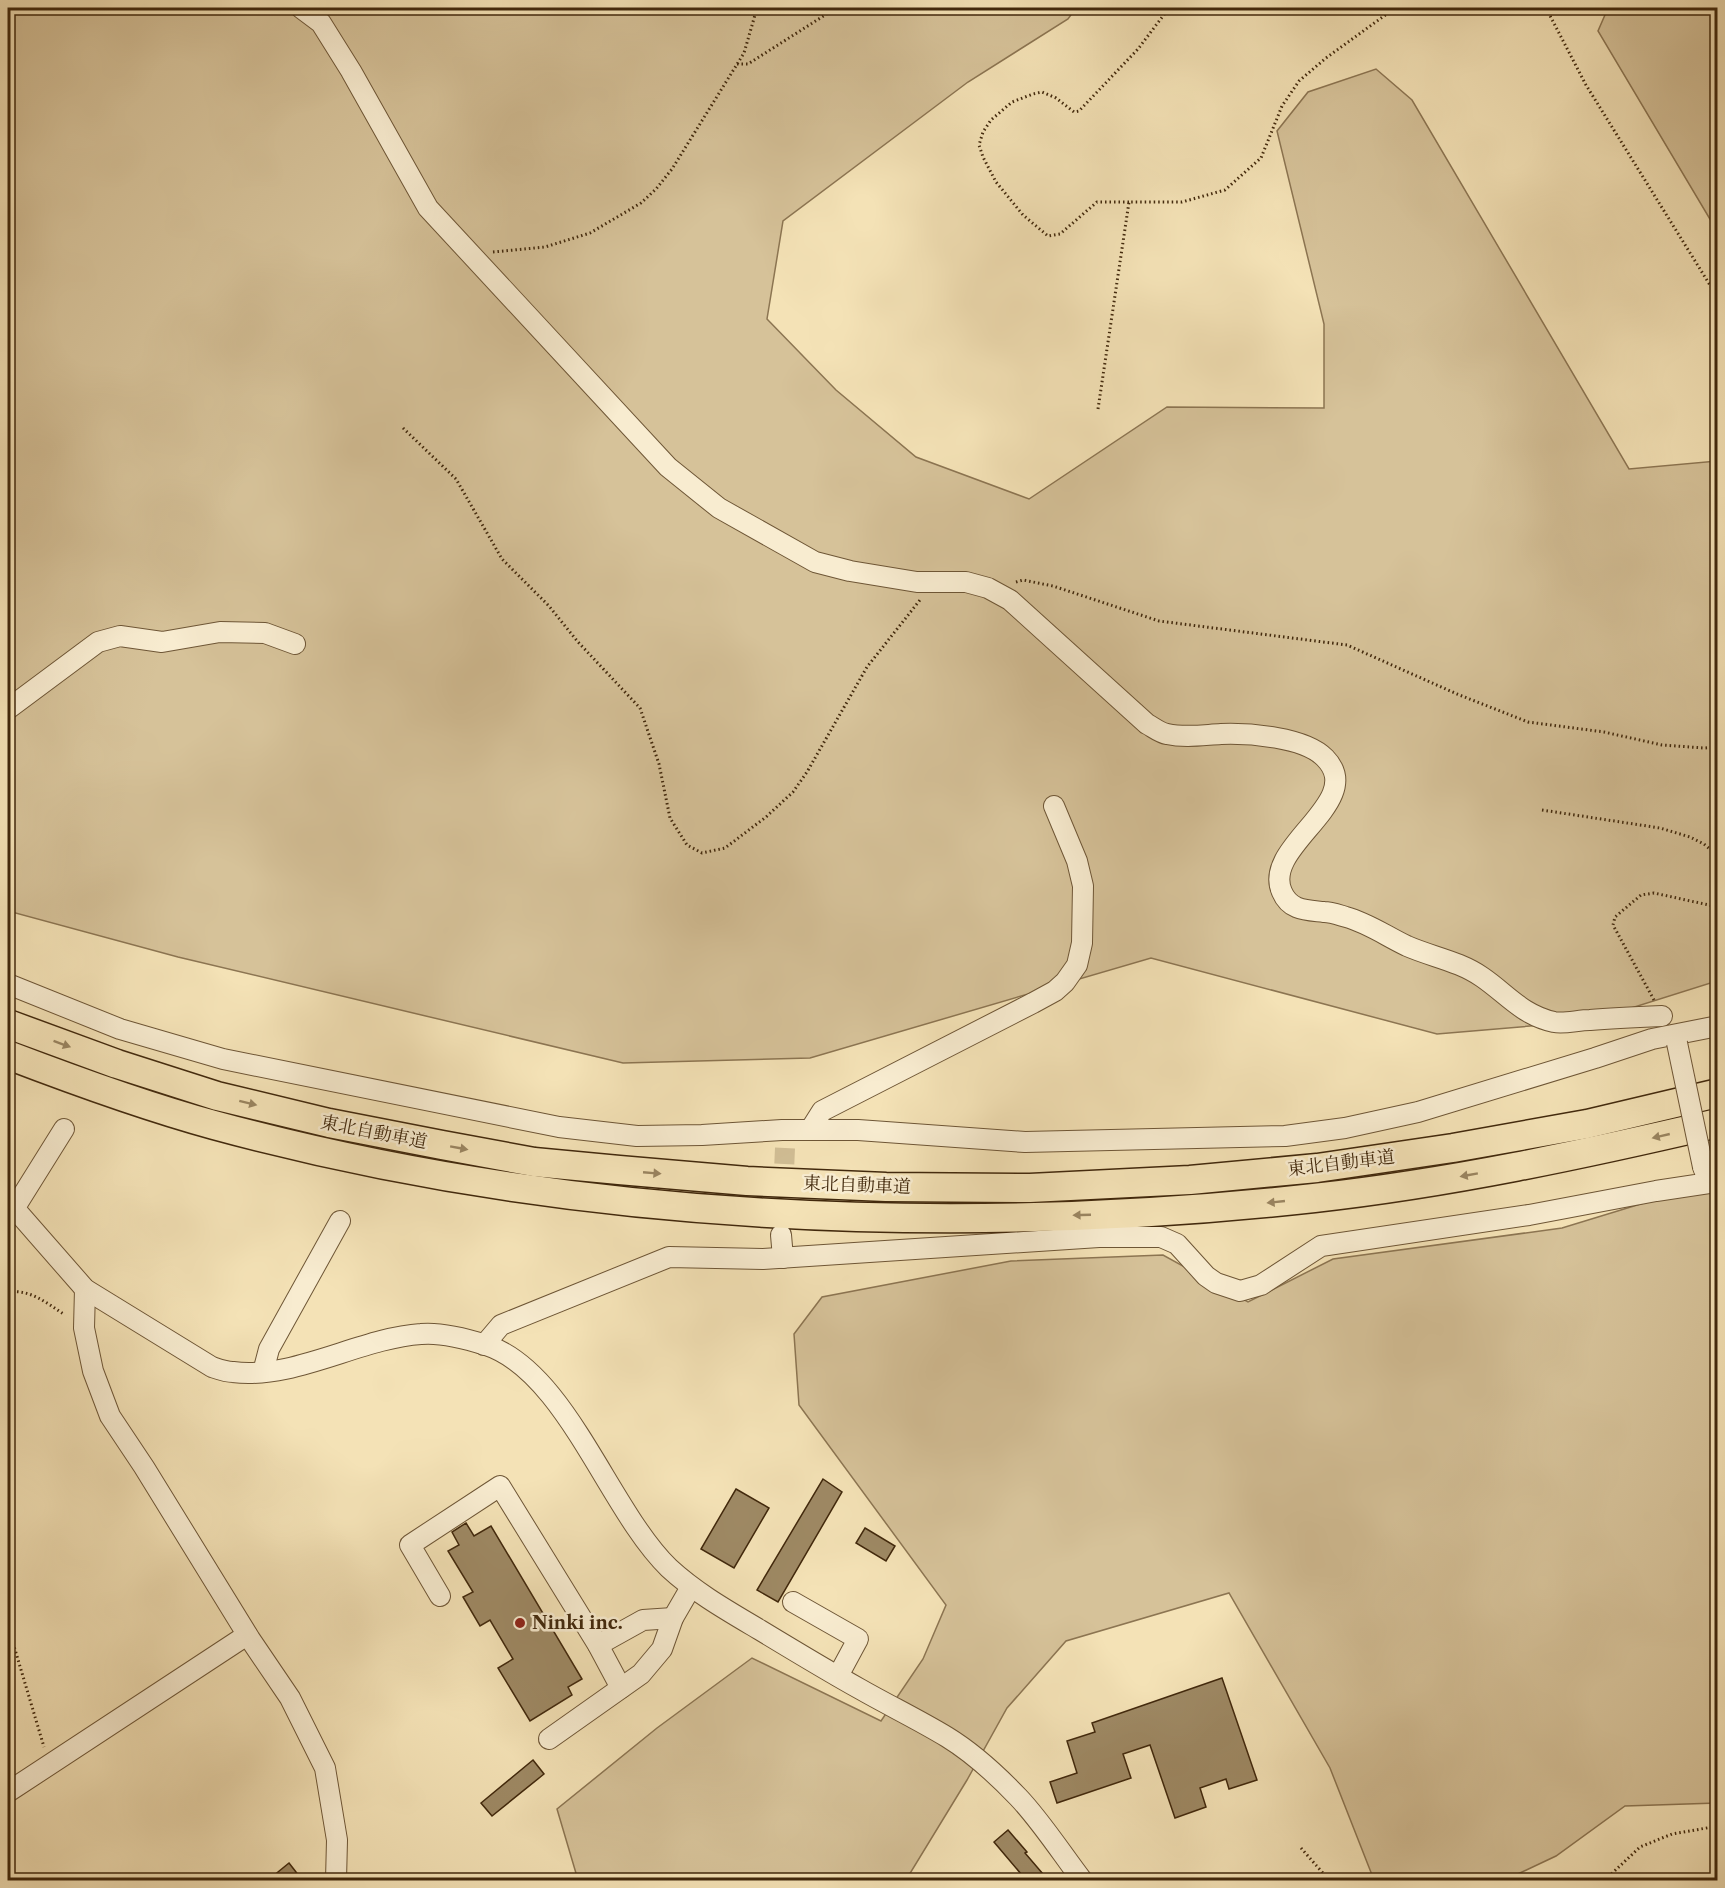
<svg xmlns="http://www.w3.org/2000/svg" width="1725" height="1888" font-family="'Libre Caslon Text','Noto Serif JP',serif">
<rect width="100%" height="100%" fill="#f4e2b6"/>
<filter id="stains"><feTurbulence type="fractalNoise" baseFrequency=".00333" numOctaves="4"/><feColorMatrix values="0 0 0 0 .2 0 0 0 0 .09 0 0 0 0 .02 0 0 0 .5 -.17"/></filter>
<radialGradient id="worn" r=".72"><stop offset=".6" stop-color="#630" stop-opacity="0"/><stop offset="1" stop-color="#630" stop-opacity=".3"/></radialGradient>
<g fill="#d6c299" stroke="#8c7552" stroke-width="1.5">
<polygon points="8,8 1076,8 1068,19 968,82 783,221 767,319 836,390 916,457 1029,499 1167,407 1324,408 1324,324 1277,131 1308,92 1376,69 1412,100 1629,469 1717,461 1717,981 1590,1021 1437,1034 1151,958 810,1058 623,1063 178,957 8,911"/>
<polygon points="1608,8 1717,8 1717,231 1598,31"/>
<polygon points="1683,1191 1717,1191 1717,1803 1625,1806 1556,1856 1505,1880 1374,1880 1330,1768 1229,1593 1066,1641 1007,1708 967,1780 906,1880 578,1880 557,1809 657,1728 752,1658 881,1721 923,1659 946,1605 799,1405 794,1334 822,1297 1011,1261 1163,1255 1248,1302 1333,1259 1562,1228"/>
</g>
<g fill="#9e8964" stroke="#41280c" stroke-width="1.5">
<polygon points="823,1479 842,1492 778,1602 757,1590"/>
<polygon points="736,1489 769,1508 734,1568 701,1549"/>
<polygon points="466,1523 474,1536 491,1526 582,1679 568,1687 572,1695 530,1721 498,1668 513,1659 490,1620 480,1626 463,1597 473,1592 448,1551 459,1545 452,1532"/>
<polygon points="865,1528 895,1546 886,1561 856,1543"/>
<polygon points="1222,1678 1257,1780 1229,1789 1226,1779 1200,1788 1206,1807 1175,1818 1150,1745 1123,1754 1131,1778 1057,1803 1050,1782 1077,1773 1067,1741 1095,1732 1092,1723"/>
<polygon points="533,1760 544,1774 492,1816 481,1803"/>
<polygon points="1008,1830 1027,1852 1025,1853 1049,1881 1027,1881 994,1842"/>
<polygon points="289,1863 303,1881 267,1881"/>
</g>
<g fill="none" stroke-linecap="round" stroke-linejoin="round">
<polyline stroke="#d0bd94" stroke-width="20" stroke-dasharray="20 10" stroke-linecap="butt" points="783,1194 785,1148"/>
<g stroke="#6e5636" stroke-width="22">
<g id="minor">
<path d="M301 8 321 23 351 71 428 208 668 467 719 508 815 562 850 571 917 582H966L988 588 1010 600 1147 724C1153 727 1160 733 1167 734 1185 738 1203 735 1221 734 1249 733 1305 737 1325 758 1368 802 1261 846 1282 892 1290 911 1307 910 1324 912 1331 912 1339 915 1346 917 1368 923 1386 936 1407 946 1432 957 1459 961 1482 977 1507 994 1522 1015 1554 1022 1565 1024 1578 1020 1590 1020 1614 1018 1638 1017 1662 1016"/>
<polyline points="8,709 98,642 120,636 162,642 220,632 265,633 295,644"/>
<polyline points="8,984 120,1029 223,1059 559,1127 637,1136 702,1135 782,1130 858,1130 1025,1142 1285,1136 1345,1128 1418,1112 1595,1058 1652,1039 1718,1026"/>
<polyline points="810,1130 822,1111 1033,1003 1055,991 1065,982 1077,965 1082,943 1083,886 1077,861 1054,806"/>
<path d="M8 1201 85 1289 212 1367C218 1369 226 1372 233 1372 294 1380 360 1338 421 1334 442 1332 467 1339 486 1345 566 1371 609 1510 669 1568 696 1593 728 1611 760 1630 793 1650 826 1670 860 1689 888 1705 919 1720 947 1737 973 1753 997 1775 1018 1797 1041 1821 1062 1854 1082 1880"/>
<polyline points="14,1209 64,1129"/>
<polyline points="781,1235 783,1258"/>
<polyline points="85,1289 84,1328 93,1371 110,1416 144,1467 250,1639 290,1698 325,1768 337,1840 336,1880"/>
<polyline points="484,1345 501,1325 669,1257 763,1259 1099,1237 1161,1237 1177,1244 1206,1276 1216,1283 1240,1291 1261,1285 1321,1246 1529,1215 1656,1191 1709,1183 1703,1167"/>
<polyline points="263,1372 269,1349 340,1221"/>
<polyline points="440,1596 410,1545 500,1486 598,1645 621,1688"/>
<polyline points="793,1602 858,1639 838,1676"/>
<polyline points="598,1645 643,1620 673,1618"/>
<polyline points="549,1739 641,1674 662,1649 673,1618 691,1587"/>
<polyline points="8,1792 247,1635"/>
</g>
</g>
<g stroke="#41280c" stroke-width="31">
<g id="highway">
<polyline points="8,1024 117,1064 217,1096 329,1123 442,1145 534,1162 619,1170 747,1181 886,1187 1030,1188 1190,1180 1317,1168 1453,1148 1587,1124 1718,1093"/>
<path d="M8 1055C76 1081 144 1106 214 1125 566 1221 952 1238 1314 1198 1450 1183 1585 1154 1718 1123"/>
</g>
</g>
<g stroke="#41280c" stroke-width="3" stroke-dasharray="1.5 3" stroke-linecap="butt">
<polyline points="1546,8 1586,85 1718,298"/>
<polyline points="737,64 748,64 836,8"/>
<polyline points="1129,202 1097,202 1060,234 1048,236 1023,215 996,182 983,157 979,145 983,132 991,120 1012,102 1033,94 1042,92 1056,98 1074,112 1079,111 1138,49 1169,8"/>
<polyline points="493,252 545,247 590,233 641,203 656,189 672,169 744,53 757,8"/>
<polyline points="1098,409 1129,202 1182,202 1225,190 1261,158 1282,106 1299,81 1326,58 1395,8"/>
<polyline points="403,428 456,479 502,559 549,606 578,642 640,708 659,764 670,818 687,845 702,853 725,848 766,817 793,792 807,772 867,667 920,600"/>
<polyline points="1016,582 1023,580 1053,586 1159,621 1347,645 1457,694 1528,722 1604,732 1662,745 1704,748 1718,747"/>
<polyline points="1542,810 1660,828 1690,837 1704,844 1718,856"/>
<polyline points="1654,1000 1613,925 1615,917 1641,895 1654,893 1718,907"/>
<path d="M8 1292C30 1289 47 1303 65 1315"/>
<polyline points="8,1626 44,1747"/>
<polyline points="1301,1848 1329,1880"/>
<polyline points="1605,1880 1640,1847 1672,1834 1718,1826"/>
</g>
<use href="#minor" stroke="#f8ecd0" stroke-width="20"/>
<use href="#highway" stroke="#f4e2b6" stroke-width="28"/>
<g stroke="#6e5636" stroke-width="22" stroke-linecap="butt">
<polyline id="minor-bridge" points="1677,1043 1703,1167"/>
</g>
<use href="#minor-bridge" stroke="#f8ecd0" stroke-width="20"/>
</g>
<defs><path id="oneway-solid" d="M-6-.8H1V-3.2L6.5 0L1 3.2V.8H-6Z" transform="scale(1.5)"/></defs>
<g fill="#9a8561">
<use href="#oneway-solid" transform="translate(62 1044) rotate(20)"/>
<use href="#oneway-solid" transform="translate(248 1103) rotate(14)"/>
<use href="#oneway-solid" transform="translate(1661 1136) rotate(167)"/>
<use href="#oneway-solid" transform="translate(459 1148) rotate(10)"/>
<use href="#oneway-solid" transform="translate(652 1173) rotate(5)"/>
<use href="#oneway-solid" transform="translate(1469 1175) rotate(170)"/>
<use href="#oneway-solid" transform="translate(1276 1202) rotate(174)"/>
<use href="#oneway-solid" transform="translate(1082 1215) rotate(178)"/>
</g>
<circle fill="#8f2418" stroke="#f8ecd0" stroke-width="2" cx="520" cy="1623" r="6"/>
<g text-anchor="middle" stroke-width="5" stroke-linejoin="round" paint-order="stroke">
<g font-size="18" fill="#41280c" stroke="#f8ecd0">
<text transform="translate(374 1132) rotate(11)" y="6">東北自動車道</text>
<text transform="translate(1341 1163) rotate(-7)" y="6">東北自動車道</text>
<text transform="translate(857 1185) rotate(2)" y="6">東北自動車道</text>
</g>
<g font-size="18" font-weight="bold" fill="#41280c" stroke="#f8ecd0" text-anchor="start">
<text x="532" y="1629">Ninki inc.</text>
</g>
</g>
<rect width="1725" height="1888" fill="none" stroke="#f4e2b6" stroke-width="30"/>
<rect x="9" y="9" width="1707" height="1870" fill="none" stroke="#41280c" stroke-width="3"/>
<rect x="15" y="15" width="1695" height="1858" fill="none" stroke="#41280c" stroke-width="1.5"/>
<rect width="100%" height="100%" filter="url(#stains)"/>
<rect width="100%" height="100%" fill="url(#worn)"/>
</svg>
